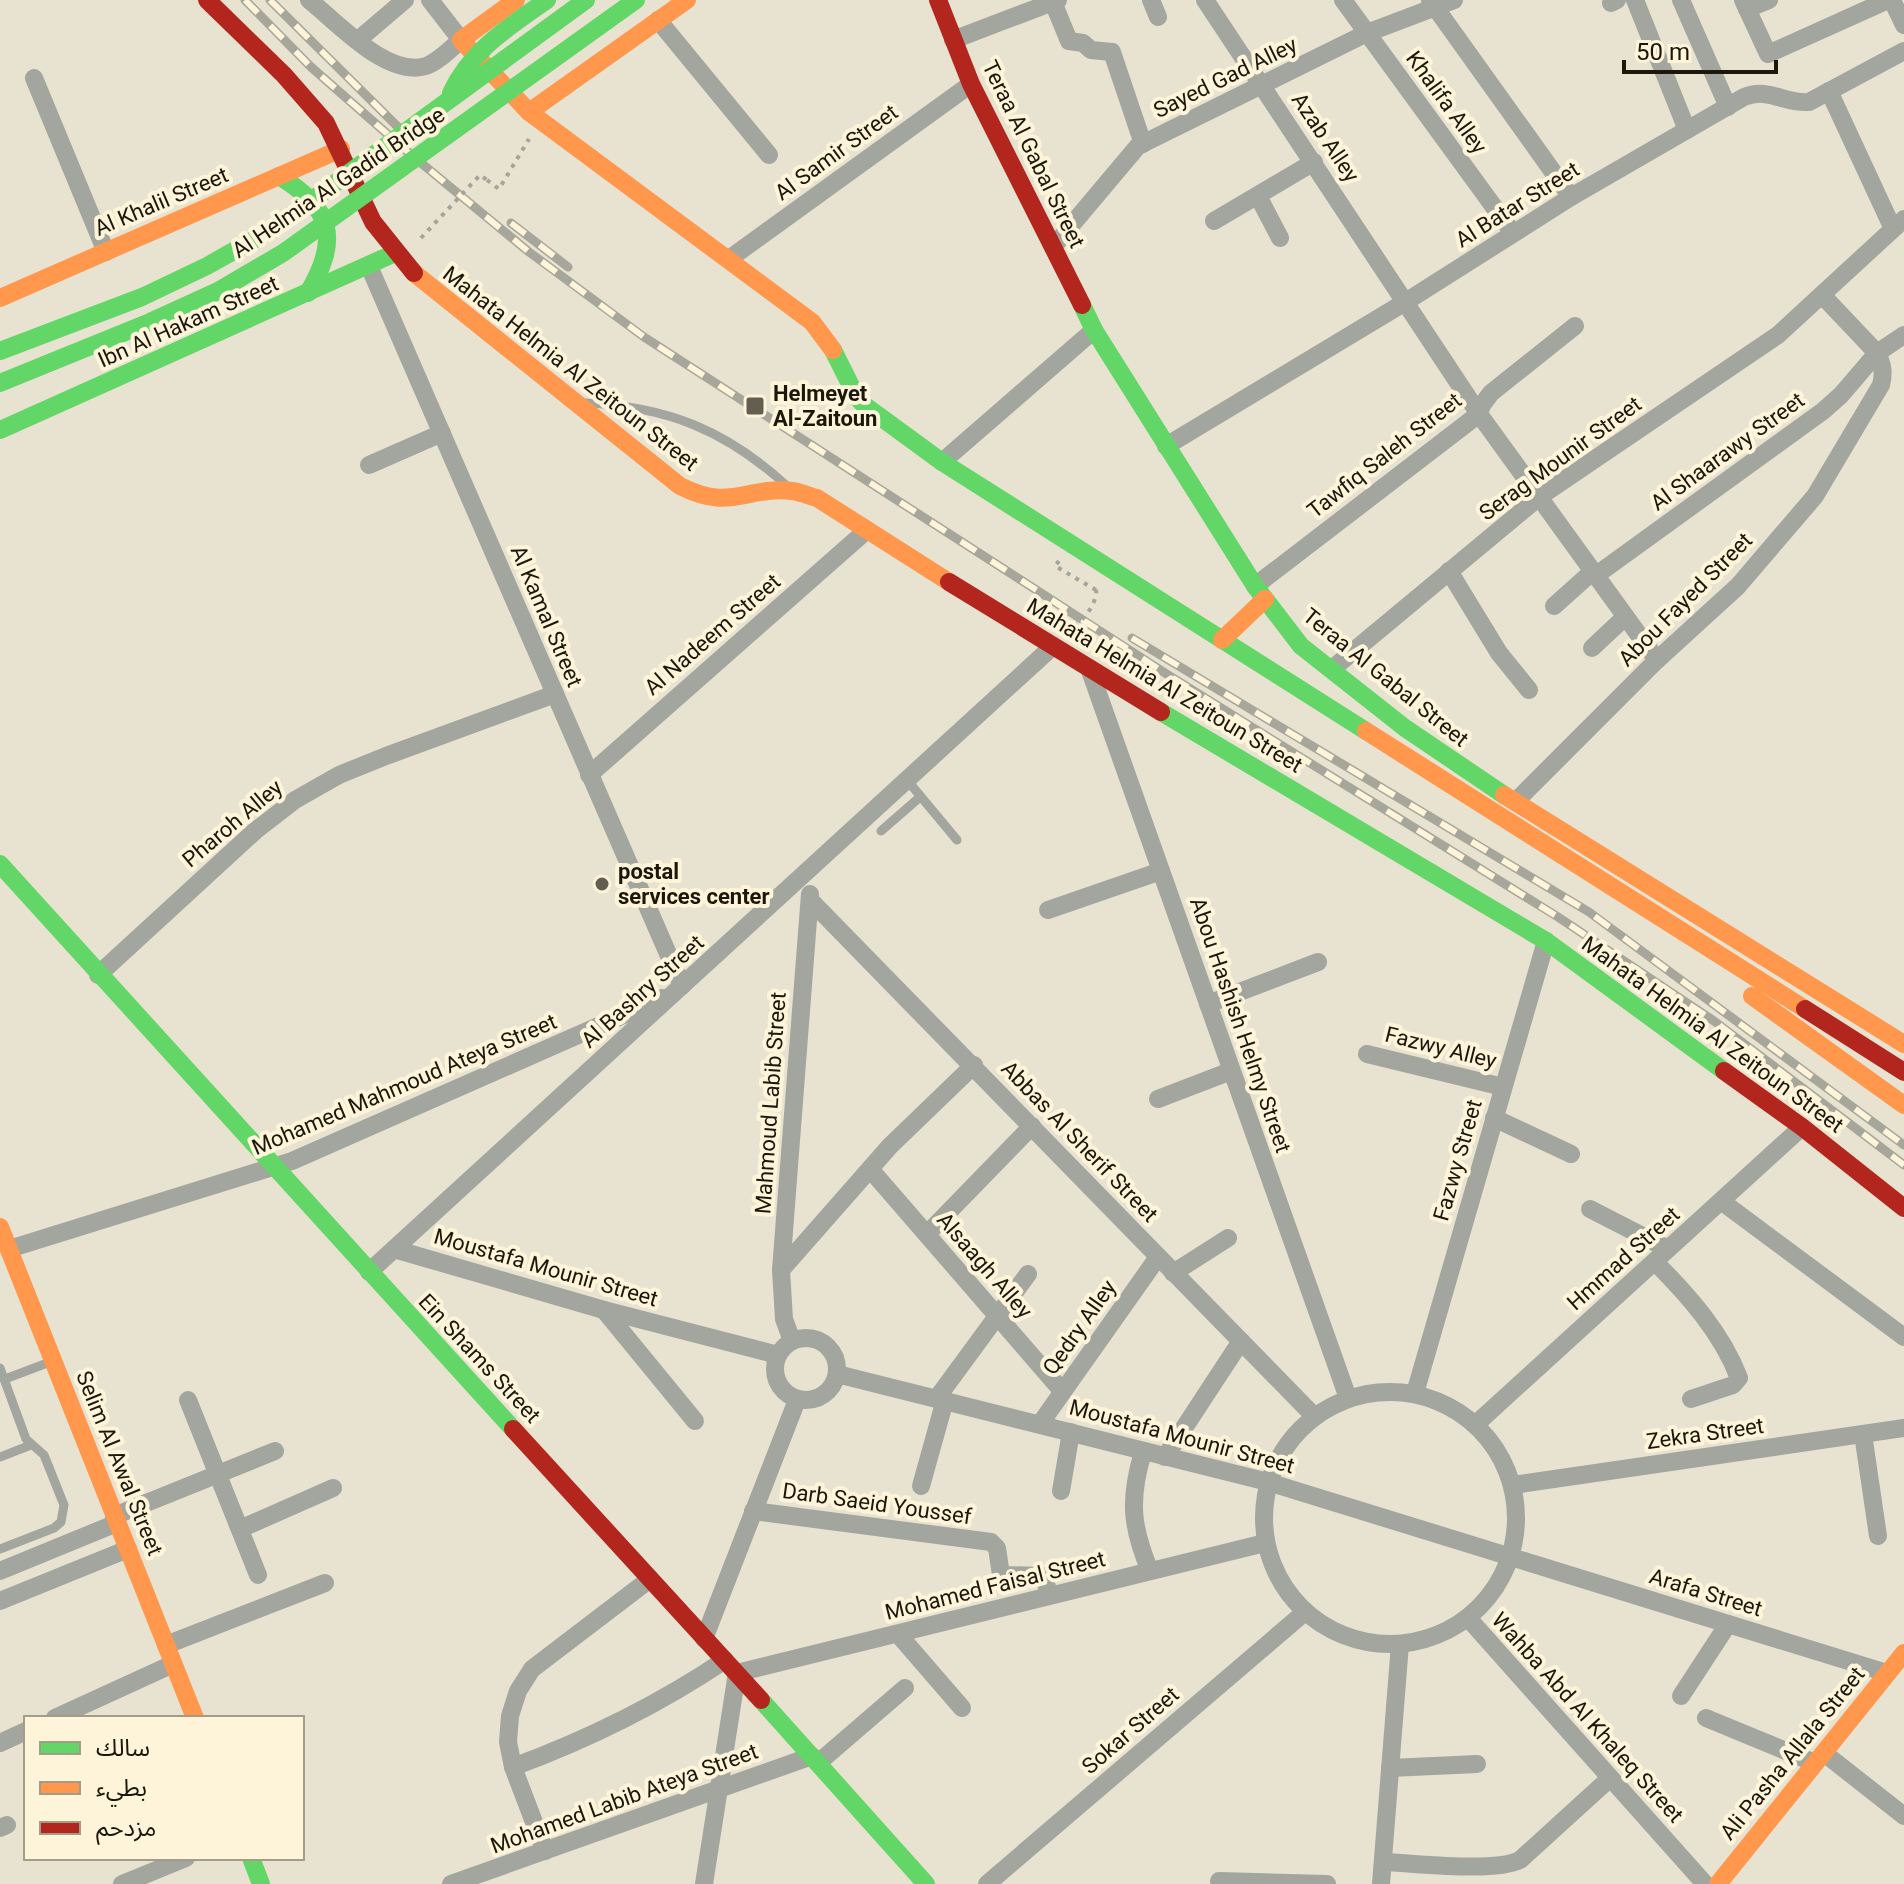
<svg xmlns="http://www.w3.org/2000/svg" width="1904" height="1884" font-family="Roboto,'Noto Sans Arabic',sans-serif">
<rect width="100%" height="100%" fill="#e8e2d0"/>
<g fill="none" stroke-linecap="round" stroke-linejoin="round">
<g stroke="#a3a49b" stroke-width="4" stroke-dasharray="4 6" stroke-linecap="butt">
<polyline points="487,180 499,189 529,139"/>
<polyline points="1059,561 1055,566 1096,590"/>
<polyline points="1029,609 1032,603 1074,625"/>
</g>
<g stroke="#a2a69e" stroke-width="9">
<path d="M585 403C667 406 727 431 787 486"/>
<polyline points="907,780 957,840"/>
<polyline points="881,831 920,797"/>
<polyline points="0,1368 26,1439 44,1455 64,1505 61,1522 54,1528 0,1549"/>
<polyline points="5,1379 50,1362"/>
<polyline points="0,1457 31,1445"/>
</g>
<g stroke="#a2a69e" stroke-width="18">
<path d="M309 0C338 23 387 78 426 66 438 62 451 48 461 40L430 0"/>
<polyline points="1151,0 1158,17"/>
<polyline points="1205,0 1479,414 1657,660"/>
<polyline points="1343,0 1513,233"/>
<polyline points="1430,0 1571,197"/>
<polyline points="1635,0 1687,130"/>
<polyline points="1681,0 1728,107"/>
<polyline points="1743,0 1768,54 1888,0"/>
<polyline points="1892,0 1904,25"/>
<polyline points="1053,2 1069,41 1083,43 1091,50 1112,52 1143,144"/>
<polyline points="1611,3 1617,0"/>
<polyline points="1747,9 1769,0"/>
<polyline points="658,20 769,155"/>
<polyline points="358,40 405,0"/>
<polyline points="953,40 1058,0"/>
<polyline points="34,78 106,252"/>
<polyline points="1829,91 1893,229"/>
<polyline points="1258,196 1280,238"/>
<polyline points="1214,221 1314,162"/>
<polyline points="1053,247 1138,146 1367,33 1454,0"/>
<polyline points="729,259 971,84"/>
<polyline points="369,266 682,986"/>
<path d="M1166 446 1407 301 1571 197 1744 97C1769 87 1784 104 1809 102L1904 51"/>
<polyline points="942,462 1094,330"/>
<polyline points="369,465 442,433"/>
<polyline points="1449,571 1499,653 1529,690"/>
<polyline points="1595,576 1823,411 1841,395 1877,353 1904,335"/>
<polyline points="1255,586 1479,414 1482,405 1491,393 1575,326"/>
<polyline points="1554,606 1592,572"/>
<polyline points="1592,648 1625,617"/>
<polyline points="1089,668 1348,1398"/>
<polyline points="1332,669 1539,497 1778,335 1904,219"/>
<polyline points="589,775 867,530"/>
<path d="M1515 802 1657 660 1738 586 1815 496 1881 385C1884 373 1883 365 1877 353L1822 295"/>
<polyline points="810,900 1314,1416"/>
<polyline points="1048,910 1161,871"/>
<polyline points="98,975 255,831 295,800 339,775 386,756 555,694"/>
<polyline points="1208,1004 1318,962"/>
<polyline points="1367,1054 1503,1087"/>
<polyline points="1158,1099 1231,1071"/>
<polyline points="1494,1118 1571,1154"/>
<polyline points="870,1169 1063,1392"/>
<polyline points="1721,1201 1904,1337"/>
<polyline points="1590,1209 1668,1249"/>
<polyline points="927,1234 1032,1126"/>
<polyline points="9,1249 292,1161 662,998"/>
<polyline points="394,1249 604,1310 778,1355"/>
<path d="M1655 1262C1688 1295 1722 1333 1739 1378L1733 1385 1691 1399"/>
<polyline points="781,1270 890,1146 974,1065"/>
<polyline points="369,1272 1052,647"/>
<polyline points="1173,1273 1228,1238"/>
<polyline points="604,1310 695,1421"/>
<circle cx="806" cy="1369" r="31"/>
<polyline points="792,1341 784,1319 781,1270 810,894"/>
<polyline points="837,1374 1268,1482 1887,1673"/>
<circle cx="1390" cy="1518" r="126"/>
<polyline points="1415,1393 1546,941"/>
<polyline points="937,1398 1028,1274"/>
<polyline points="188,1400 258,1575"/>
<polyline points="1040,1424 1158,1257"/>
<polyline points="1476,1424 1802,1127"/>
<polyline points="1863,1434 1878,1536"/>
<path d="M1143 1452C1129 1499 1131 1526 1150 1571"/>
<polyline points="1165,1457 1241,1341"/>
<polyline points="1513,1485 1904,1428"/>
<polyline points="921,1486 945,1400"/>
<polyline points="1061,1491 1071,1432"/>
<polyline points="753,1511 991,1542 997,1548 1001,1575 1043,1576 1050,1595"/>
<polyline points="114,1516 275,1451"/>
<polyline points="240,1529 333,1488"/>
<polyline points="0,1571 117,1523"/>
<polyline points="0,1601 128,1549"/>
<polyline points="1468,1618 1705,1884"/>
<polyline points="898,1634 962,1708"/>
<polyline points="704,1639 797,1400"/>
<polyline points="166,1645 325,1583"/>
<polyline points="1681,1696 1728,1624"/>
<polyline points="55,1718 173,1664"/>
<polyline points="1706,1718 1815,1763"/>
<polyline points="0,1743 26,1731"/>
<polyline points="1824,1753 1904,1816"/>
<polyline points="818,1763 905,1688"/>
<path d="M513 1767C589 1739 658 1705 725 1660"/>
<polyline points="1390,1768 1477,1764"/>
<polyline points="0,1828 7,1825"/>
<polyline points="545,1851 513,1767 508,1742 510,1716 518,1691 532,1669 650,1579"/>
<path d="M1383 1862C1415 1863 1494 1873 1520 1860L1609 1779"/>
<polyline points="1219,1881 1327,1884"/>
<polyline points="122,1884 186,1858"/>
<polyline points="451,1884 812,1756"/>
<polyline points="704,1884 737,1673 1265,1543"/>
<polyline points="987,1884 1305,1612"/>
<polyline points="1381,1884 1400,1644"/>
</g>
<g stroke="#63d668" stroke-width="18">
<path d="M279 176C333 209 340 239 308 293"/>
<polyline points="1082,305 1094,330 1255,586 1301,646 1405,728 1504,795"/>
<polyline points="833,350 856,396 864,405 942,462 1366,731"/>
<polyline points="0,430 395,253"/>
<polyline points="1161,712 1546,941 1724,1071"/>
<polyline points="0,864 513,1429"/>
<polyline points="761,1700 926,1884"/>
<polyline points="251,1858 261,1884"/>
</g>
<g stroke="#ff974d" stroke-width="18">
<polyline points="516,0 461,40 529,112 812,322 833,350"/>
<polyline points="529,112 687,0"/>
<path d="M414 273 680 486C731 512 745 486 792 491 801 492 809 496 817 498L949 582"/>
<polyline points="0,298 341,149"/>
<polyline points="1222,640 1265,599"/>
<polyline points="1366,731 1805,1009"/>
<polyline points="1504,795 1904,1044"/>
<polyline points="1752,996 1904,1105"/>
<polyline points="0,1227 195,1718"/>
<polyline points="1718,1884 1904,1653"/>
</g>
<g stroke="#b3261e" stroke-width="18">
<polyline points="207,0 284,75 326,123 373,222 414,273"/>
<polyline points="938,0 971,84 1082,305"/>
<polyline points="949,582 1161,712"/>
<polyline points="1805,1009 1904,1072"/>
<polyline points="1724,1071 1802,1127 1904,1208"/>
<polyline points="513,1429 761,1700"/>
</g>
<g stroke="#a6a69a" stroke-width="9">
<g id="rail">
<polyline points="245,0 311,67 409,153 529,252 644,337 1165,673 1558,917 1714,1021 1904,1165"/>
<polyline points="270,0 401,130"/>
<polyline points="511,223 568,267"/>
<polyline points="1132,638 1589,912 1904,1145"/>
</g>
</g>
<use href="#rail" stroke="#fdf4d9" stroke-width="6" stroke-dasharray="18" stroke-linecap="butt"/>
<g stroke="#a3a49b" stroke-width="4" stroke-dasharray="4 6" stroke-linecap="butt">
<polyline points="421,238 480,175 487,180"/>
<path d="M1074 625C1084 622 1098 600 1096 590"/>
</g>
<g stroke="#63d668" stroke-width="18">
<path d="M451 93C471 50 509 27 547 0"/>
<polyline points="0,351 142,297 207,266 271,230 586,0"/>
<polyline points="0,383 150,322 218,291 283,253 636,0"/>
</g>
</g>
<g fill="#635e50" stroke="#fdf4d9" stroke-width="3">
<rect x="745" y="396" width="20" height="20" rx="4"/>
<circle cx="602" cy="884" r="8"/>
</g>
<g text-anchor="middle" stroke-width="8" stroke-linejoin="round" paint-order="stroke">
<g font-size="22" fill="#1b170b" stroke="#fdf4d9">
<text transform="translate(1225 77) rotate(-26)" y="8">Sayed Gad Alley</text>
<text transform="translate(1447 102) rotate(54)" y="8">Khalifa Alley</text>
<text transform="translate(1326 137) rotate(56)" y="8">Azab Alley</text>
<text transform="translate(836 152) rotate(-36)" y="8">Al Samir Street</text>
<text transform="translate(1034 154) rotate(64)" y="8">Teraa Al Gabal Street</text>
<text transform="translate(338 182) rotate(-34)" y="8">Al Helmia Al Gadid Bridge</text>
<text transform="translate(161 201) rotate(-23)" y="8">Al Khalil Street</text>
<text transform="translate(1517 204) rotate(-32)" y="8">Al Batar Street</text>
<text transform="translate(188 321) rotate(-24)" y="8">Ibn Al Hakam Street</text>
<text transform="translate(571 368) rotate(38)" y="8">Mahata Helmia Al Zeitoun Street</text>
<text transform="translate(1727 451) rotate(-36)" y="8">Al Shaarawy Street</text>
<text transform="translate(1384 455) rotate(-38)" y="8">Tawfiq Saleh Street</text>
<text transform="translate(1560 458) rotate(-36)" y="8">Serag Mounir Street</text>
<text transform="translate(1685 599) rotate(-45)" y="8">Abou Fayed Street</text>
<text transform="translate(547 616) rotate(67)" y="8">Al Kamal Street</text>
<text transform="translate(712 634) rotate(-41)" y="8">Al Nadeem Street</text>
<text transform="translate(1386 677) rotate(39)" y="8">Teraa Al Gabal Street</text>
<text transform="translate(1165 685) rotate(31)" y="8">Mahata Helmia Al Zeitoun Street</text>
<text transform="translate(232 823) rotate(-40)" y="8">Pharoh Alley</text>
<text transform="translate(642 991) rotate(-42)" y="8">Al Bashry Street</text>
<text transform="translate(1241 1025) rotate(71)" y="8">Abou Hashish Helmy Street</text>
<text transform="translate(1713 1034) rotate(36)" y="8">Mahata Helmia Al Zeitoun Street</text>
<text transform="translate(1441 1047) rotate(14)" y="8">Fazwy Alley</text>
<text transform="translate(404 1084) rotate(-23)" y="8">Mohamed Mahmoud Ateya Street</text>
<text transform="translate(770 1103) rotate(-86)" y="8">Mahmoud Labib Street</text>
<text transform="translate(1080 1141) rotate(46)" y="8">Abbas Al Sherif Street</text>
<text transform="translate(1457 1160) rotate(-74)" y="8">Fazwy Street</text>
<text transform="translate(1623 1258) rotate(-42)" y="8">Hmmad Street</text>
<text transform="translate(985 1265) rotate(49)" y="8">Alsaagh Alley</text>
<text transform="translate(546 1267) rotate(16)" y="8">Moustafa Mounir Street</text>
<text transform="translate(1079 1327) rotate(-55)" y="8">Qedry Alley</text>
<text transform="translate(480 1358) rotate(47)" y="8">Ein Shams Street</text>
<text transform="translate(1705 1433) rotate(-8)" y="8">Zekra Street</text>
<text transform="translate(1182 1436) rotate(15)" y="8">Moustafa Mounir Street</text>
<text transform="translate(120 1463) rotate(68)" y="8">Selim Al Awal Street</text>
<text transform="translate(877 1503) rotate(8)" y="8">Darb Saeid Youssef</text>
<text transform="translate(995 1585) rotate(-14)" y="8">Mohamed Faisal Street</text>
<text transform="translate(1706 1592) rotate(17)" y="8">Arafa Street</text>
<text transform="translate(1588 1717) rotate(48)" y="8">Wahba Abd Al Khaleq Street</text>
<text transform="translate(1130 1730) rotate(-41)" y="8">Sokar Street</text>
<text transform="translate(1792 1753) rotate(-51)" y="8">Ali Pasha Allala Street</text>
<text transform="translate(624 1798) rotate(-20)" y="8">Mohamed Labib Ateya Street</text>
</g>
<g font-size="22" font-weight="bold" fill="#1b170b" stroke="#fdf4d9" text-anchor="start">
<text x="773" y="401">Helmeyet<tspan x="773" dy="25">Al-Zaitoun</tspan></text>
<text x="618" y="879">postal<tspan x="618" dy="25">services center</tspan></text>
</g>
</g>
<rect x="24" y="1716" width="280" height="144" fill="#fdf4d9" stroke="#a39c87" stroke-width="2"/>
<rect x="40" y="1742" width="40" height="12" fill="#63d668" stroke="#a39c87" stroke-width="2"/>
<text x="96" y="1756" font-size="24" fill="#1b170b">سالك</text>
<rect x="40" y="1782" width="40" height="12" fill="#ff974d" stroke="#a39c87" stroke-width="2"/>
<text x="96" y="1796" font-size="24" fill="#1b170b">بطيء</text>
<rect x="40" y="1822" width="40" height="12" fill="#b3261e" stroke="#a39c87" stroke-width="2"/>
<text x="96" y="1836" font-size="24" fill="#1b170b">مزدحم</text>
<path d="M1624 60v12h152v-12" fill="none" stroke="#1b170b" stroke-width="4"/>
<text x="1636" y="60" font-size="24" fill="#1b170b" stroke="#fdf4d9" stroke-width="6" paint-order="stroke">50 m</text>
</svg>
